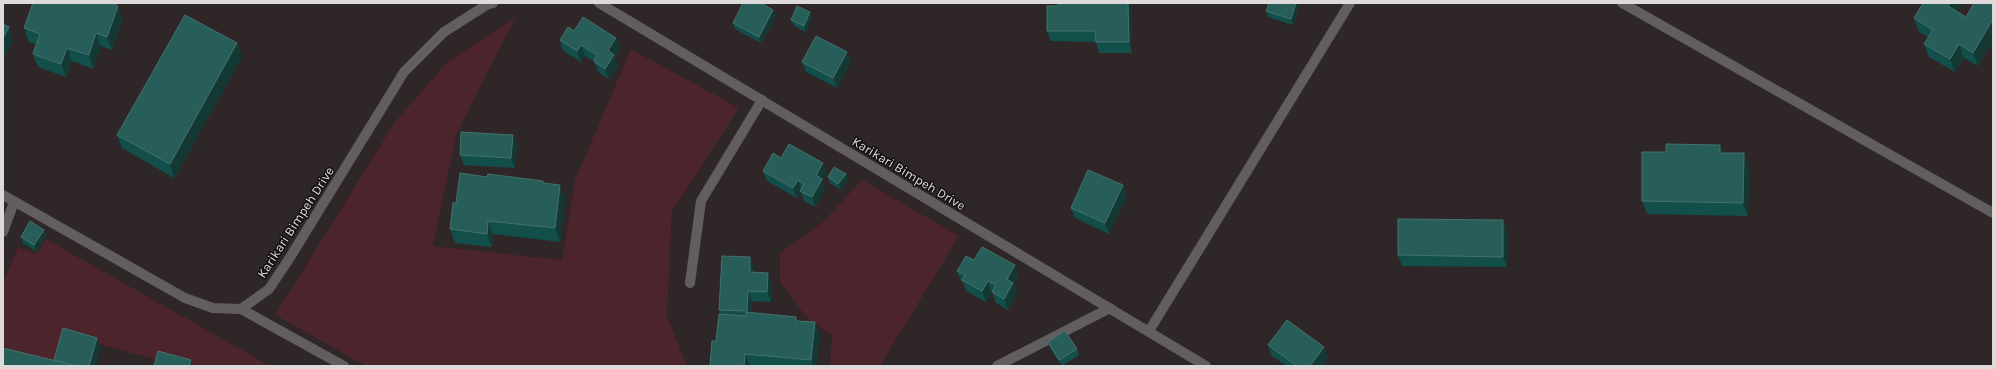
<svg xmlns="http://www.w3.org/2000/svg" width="1996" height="369" font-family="Karla,sans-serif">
<rect width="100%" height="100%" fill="#2e2627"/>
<g fill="#4b242c">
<polygon points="515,18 456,135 433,246 562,260 575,180 631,49 739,108 672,211 667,316 687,366 366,366 275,315 395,122 447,62"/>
<polygon points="862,180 959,236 880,366 830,366 832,335 808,319 780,282 780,253 823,222"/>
<polygon points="46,239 270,366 183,366 65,336 55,366 3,356 3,284 18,247 37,254"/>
</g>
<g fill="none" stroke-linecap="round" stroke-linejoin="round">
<g stroke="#625e5f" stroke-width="10">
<polyline points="599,3 1206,366"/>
<polyline points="1622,3 1993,213"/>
<polyline points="3,195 185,298 213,308 241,309 269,289 289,259 404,72 444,32 488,4 493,3"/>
<polyline points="3,232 14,202"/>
<polyline points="690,283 701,201 762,100"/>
<polyline points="241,309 344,366"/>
<polyline points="1149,331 1350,3"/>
<polyline points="997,366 1110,308"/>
</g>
</g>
<g fill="#124f4a">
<polygon points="33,3 117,3 116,5 123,19 112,50 101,46 93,69 72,61 66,77 38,67 33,54 36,44 29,42 24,28"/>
<polygon points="1132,3 1132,53 1099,53 1096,42 1051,41 1047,31 1058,6"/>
<polygon points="1300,3 1293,25 1268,17 1266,11"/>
<polygon points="773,10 776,16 761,43 735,29 733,23"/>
<polygon points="810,12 812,18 806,32 794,26 791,20"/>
<polygon points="1958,12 1966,17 1978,66 1964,58 1955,72 1929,57 1924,44 1928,37 1919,32 1914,18"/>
<polygon points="574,31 616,38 620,48 615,56 618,66 609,79 598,72 594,61 585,56 581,62 563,51 560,40"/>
<polygon points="237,43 242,57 174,178 122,148 117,135"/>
<polygon points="802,62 851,62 837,88 806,72"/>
<polygon points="513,135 517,145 515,168 464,165 460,155"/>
<polygon points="1720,145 1723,153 1744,153 1749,167 1748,216 1647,214 1642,201 1666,152"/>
<polygon points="781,158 827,174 822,181 825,189 815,207 804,201 801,192 797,198 767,181 763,171"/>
<polygon points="846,174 848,180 841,190 830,183 828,177"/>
<polygon points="487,177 543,181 544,183 560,185 565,199 560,242 493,234 492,247 455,243 450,229 456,203"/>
<polygon points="1123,185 1127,196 1109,234 1075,218 1071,208"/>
<polygon points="1503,220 1507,231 1507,267 1402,266 1398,255"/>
<polygon points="46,236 36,251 23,243 21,237"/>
<polygon points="750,257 754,268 754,272 772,284 771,302 752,301 751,313 798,321 815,322 819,336 817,366 710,366 716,341 721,314 719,310"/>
<polygon points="974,260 1015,265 1018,276 1014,284 1017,293 1008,310 996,303 992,292 986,302 966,291 963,282 961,281 957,271"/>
<polygon points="1048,342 1077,349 1079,355 1062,366 1050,348"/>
<polygon points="1268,345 1324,347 1328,358 1322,366 1287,366 1272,356"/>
</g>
<g fill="#143935">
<polygon points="3,3 5,3 5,5 3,10"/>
<polygon points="108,3 117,3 113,15"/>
<polygon points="1128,3 1132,3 1132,53 1129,42"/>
<polygon points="1296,3 1300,3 1293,25 1291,19"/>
<polygon points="1950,3 1963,3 1953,20 1948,6"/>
<polygon points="118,6 123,19 112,50 107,37"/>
<polygon points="773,10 776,16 761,43 759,37"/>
<polygon points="810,12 812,18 806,32 804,26"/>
<polygon points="1993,19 1993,41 1978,66 1973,53"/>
<polygon points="9,27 13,41 3,61 3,38"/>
<polygon points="96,33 101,46 93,69 89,55"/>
<polygon points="616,38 620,48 615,56 618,66 609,79 605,69 608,50"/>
<polygon points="237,43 242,57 174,178 170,164"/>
<polygon points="1959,44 1964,58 1955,72 1950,59"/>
<polygon points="581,45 585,56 581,62 577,51"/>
<polygon points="67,48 72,61 66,77 61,64"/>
<polygon points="847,52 851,62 837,88 833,78"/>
<polygon points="513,135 517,145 515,168 511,158"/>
<polygon points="1720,145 1725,159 1720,153"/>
<polygon points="1744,153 1749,167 1748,216 1743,203"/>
<polygon points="823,163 827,174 822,181 825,189 815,207 812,197 816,175"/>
<polygon points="846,174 848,180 841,190 838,184"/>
<polygon points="798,180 802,191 800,191 801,192 797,198 793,188"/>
<polygon points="560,185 565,199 560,242 555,228"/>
<polygon points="1123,185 1127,196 1109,234 1105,223"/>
<polygon points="1503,220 1507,231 1507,267 1503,257"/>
<polygon points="488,221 493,234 492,247 487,234"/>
<polygon points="44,230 46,236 36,251 34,245"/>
<polygon points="750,257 754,268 753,283 750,272"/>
<polygon points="1015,265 1018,276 1014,284 1017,293 1008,310 1004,299 1007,279"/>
<polygon points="768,273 772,284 771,302 767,292"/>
<polygon points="988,281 992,292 986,302 982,291"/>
<polygon points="748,291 752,301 751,322 747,311"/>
<polygon points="815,322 819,336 817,366 813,366 811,360"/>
<polygon points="97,338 101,349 96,366 89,366"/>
<polygon points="1324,347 1328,358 1322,366 1310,366"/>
<polygon points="745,354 750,366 744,366"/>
<polygon points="191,360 193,366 189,366"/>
</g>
<g fill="#285e59" stroke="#45716e">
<polygon points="33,3 111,3 118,6 107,37 96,33 89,55 67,48 61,64 33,54 40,34 24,28"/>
<polygon points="743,3 761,3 773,10 759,37 733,23"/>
<polygon points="1058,3 1128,3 1129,42 1096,42 1095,31 1047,31 1047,6 1058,6"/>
<polygon points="1269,3 1296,3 1291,19 1266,11"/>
<polygon points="1923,3 1950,3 1948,6 1966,17 1974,3 1993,3 1993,19 1973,53 1959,44 1950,59 1924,44 1933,30 1914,18"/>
<polygon points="797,6 810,12 804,26 791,20"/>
<polygon points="185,15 237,43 170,164 117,135"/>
<polygon points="583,17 616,38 608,50 614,55 605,69 594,61 597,55 581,45 577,51 560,40 568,27 574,31"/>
<polygon points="3,24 9,27 3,38"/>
<polygon points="816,36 847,52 833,78 802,62"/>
<polygon points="461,132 513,135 511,158 460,155"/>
<polygon points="789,144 823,163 816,175 822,179 812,197 800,191 804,184 798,180 793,188 763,171 773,153 781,158"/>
<polygon points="1666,144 1720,145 1720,153 1744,153 1743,203 1642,201 1642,152 1666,152"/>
<polygon points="834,167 846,174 838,184 828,177"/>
<polygon points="1088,170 1123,185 1105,223 1071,208"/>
<polygon points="460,173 487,177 488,174 543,181 543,183 560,185 555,228 488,221 487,234 450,229 453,203 456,203"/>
<polygon points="1398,219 1503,220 1503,257 1398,255"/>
<polygon points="30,221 44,230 34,245 21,237"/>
<polygon points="982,247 1015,265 1007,279 1013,283 1004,299 992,292 996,285 988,281 982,291 962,280 965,275 957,271 966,256 974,260"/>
<polygon points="722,256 750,257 750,272 768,273 767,292 748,291 747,311 719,310"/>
<polygon points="746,312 796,317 796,321 815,322 811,360 745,354 744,366 710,366 712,341 716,341 719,314 746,316"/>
<polygon points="1287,320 1324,347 1310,366 1297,366 1268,345"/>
<polygon points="63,328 97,338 89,366 77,366 54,360"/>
<polygon points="1065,331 1077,349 1059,360 1048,342"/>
<polygon points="3,348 77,366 3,366"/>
<polygon points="158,351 191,360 189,366 154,366"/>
</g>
<g text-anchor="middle" stroke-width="3" stroke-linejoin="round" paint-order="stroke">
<g font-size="13" fill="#ded9da" stroke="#131010">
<text transform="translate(909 173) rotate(31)" y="5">Karikari Bimpeh Drive</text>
<text transform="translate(295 222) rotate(-57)" y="5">Karikari Bimpeh Drive</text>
</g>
</g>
<rect width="1996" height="369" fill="none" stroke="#ded9da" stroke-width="8"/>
</svg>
